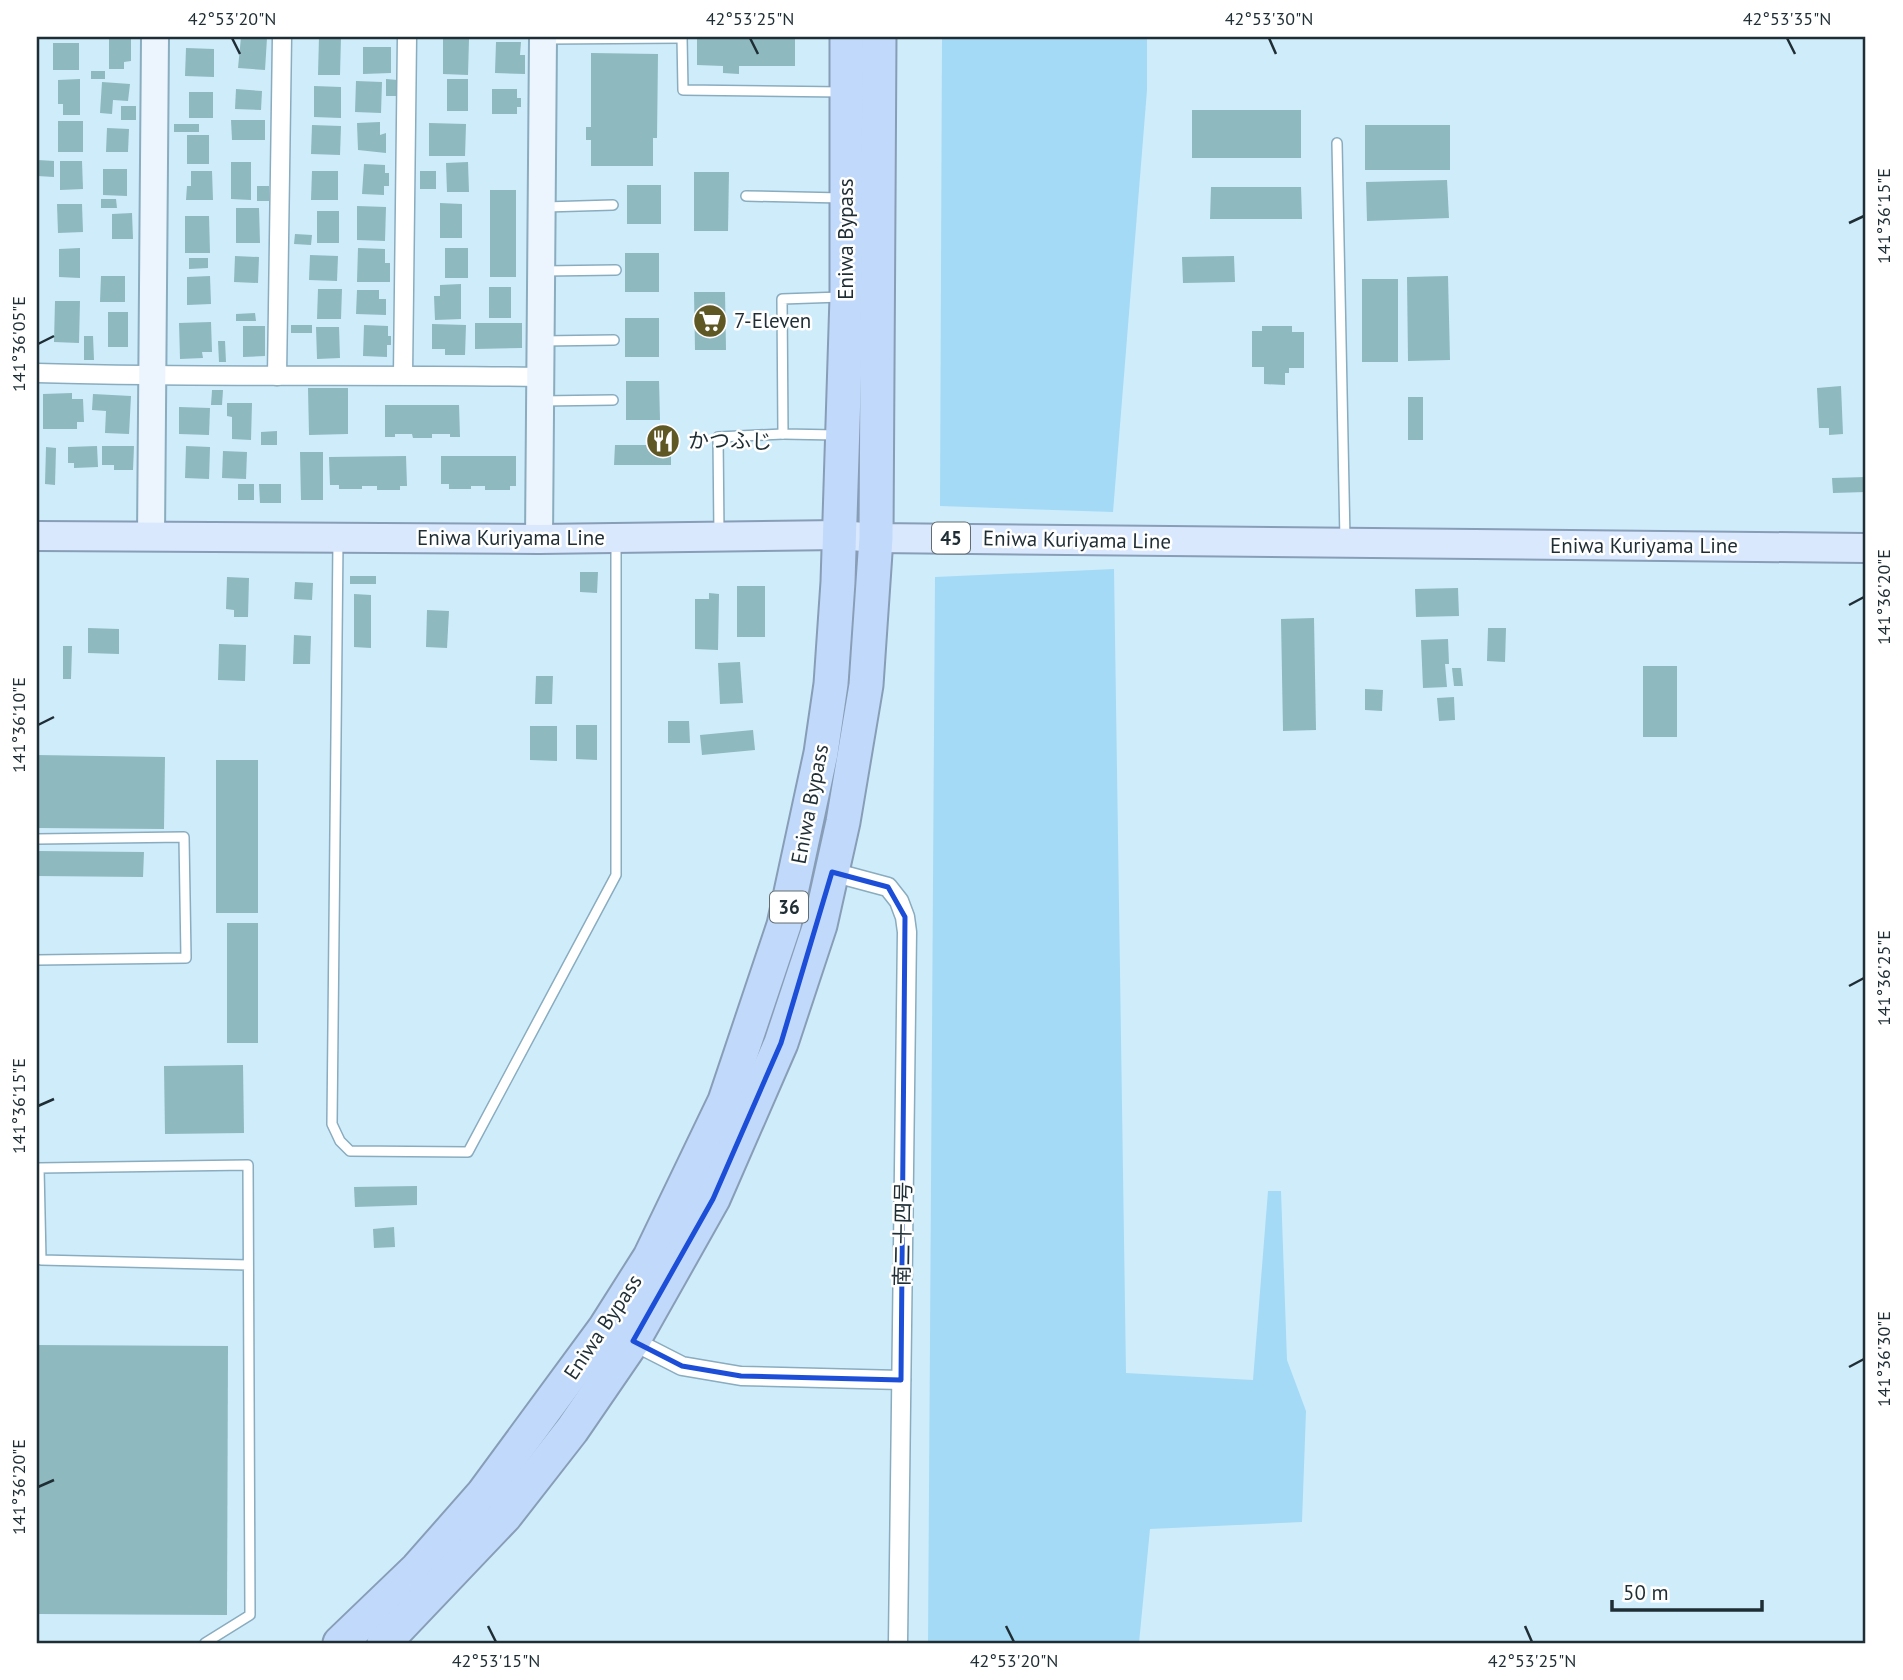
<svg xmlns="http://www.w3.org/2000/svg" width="1903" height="1680" font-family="'PT Sans','Noto Sans JP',sans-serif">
<rect width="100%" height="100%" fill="#cfecfb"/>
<g fill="#a4daf6">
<polygon points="942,37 1147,37 1147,90 1113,512 940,506"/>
<polygon points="1114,569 1126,1373 1253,1380 1268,1191 1281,1191 1287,1360 1306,1411 1302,1522 1150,1529 1139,1643 928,1643 935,577"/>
</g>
<g fill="#8eb9bf">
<polygon points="241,37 267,38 265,70 238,68"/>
<polygon points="319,37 341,37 340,75 318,75"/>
<polygon points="697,37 795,37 795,66 739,66 739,74 723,73 723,66 697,65"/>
<polygon points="109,38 131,38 131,61 124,62 124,69 109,69"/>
<polygon points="443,39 469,39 468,75 443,74"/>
<polygon points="496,42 521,42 520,55 525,55 525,74 495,73"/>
<rect x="53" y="43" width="26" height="27"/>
<polygon points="363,47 391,47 391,73 363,74"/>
<polygon points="186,48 214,49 214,77 185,76"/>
<polygon points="591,53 658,54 657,138 653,138 653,166 591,166 591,140 586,140 586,127 591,127"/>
<rect x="91" y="71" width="14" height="8"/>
<polygon points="80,79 80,115 63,115 63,104 58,104 58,80"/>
<polygon points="386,79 398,80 397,96 386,96"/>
<rect x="447" y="79" width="21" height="32"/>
<polygon points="356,81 382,82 381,113 355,112"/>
<polygon points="102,82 130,84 128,101 113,100 112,114 100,113"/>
<polygon points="314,86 341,87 341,118 314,117"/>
<polygon points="236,89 262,91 261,110 235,109"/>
<polygon points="492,89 517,89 517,98 521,98 521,107 517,107 517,114 492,114"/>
<rect x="189" y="92" width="24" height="26"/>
<rect x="121" y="106" width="15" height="14"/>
<rect x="1192" y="110" width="109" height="48"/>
<polygon points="231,120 265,120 265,140 232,140"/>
<rect x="58" y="121" width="25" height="31"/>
<polygon points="380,122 380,135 386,133 386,153 358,150 357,123"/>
<polygon points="429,123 466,124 465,156 429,156"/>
<rect x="174" y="124" width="25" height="8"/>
<polygon points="312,125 341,126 340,155 311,154"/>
<rect x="1365" y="125" width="85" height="45"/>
<polygon points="107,128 129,129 128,152 106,152"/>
<rect x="187" y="135" width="22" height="29"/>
<polygon points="38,160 54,161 54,177 37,176"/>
<polygon points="60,161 82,161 83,189 60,190"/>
<polygon points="231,162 251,162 251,200 231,199"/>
<polygon points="468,162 469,192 447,192 446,163"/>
<polygon points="364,164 385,165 385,173 389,173 389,186 384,186 384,195 362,194"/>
<polygon points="103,169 127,169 127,196 103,195"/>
<polygon points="191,171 212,171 213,200 186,200 187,186 191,186"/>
<polygon points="312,171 338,171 338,200 311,200"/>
<rect x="420" y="171" width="16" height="18"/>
<polygon points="694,172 729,172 728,231 694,231"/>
<polygon points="1447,180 1449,218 1367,221 1366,182"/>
<rect x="627" y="185" width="34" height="39"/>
<rect x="257" y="186" width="12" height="15"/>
<polygon points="1211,187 1301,187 1302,219 1210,219"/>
<rect x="490" y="190" width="26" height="87"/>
<polygon points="101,199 116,199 117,208 101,208"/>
<polygon points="440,203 462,204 462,238 440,238"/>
<polygon points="57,204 82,204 83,232 58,233"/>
<polygon points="357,206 386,207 385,241 357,240"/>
<polygon points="236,208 259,208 260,243 236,243"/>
<rect x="317" y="211" width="22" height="32"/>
<polygon points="132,213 133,239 112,239 112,214"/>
<polygon points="185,216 209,216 210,253 185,253"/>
<polygon points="295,234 312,235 311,245 294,244"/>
<polygon points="80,248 80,278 59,277 59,249"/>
<polygon points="358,248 385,249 385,263 390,263 390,282 357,282"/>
<rect x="445" y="248" width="23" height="30"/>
<rect x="625" y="253" width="34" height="39"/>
<polygon points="310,255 338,256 337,281 309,280"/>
<polygon points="235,256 259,257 258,283 234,282"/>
<polygon points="1234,256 1235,282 1183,283 1182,257"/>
<polygon points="189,258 208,258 208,268 189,269"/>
<polygon points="101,276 125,276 125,302 100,302"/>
<polygon points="210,276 211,304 187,305 187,277"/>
<polygon points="1448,276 1450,360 1408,361 1407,277"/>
<rect x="1362" y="279" width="36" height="83"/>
<polygon points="461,284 461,319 435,320 434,296 440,296 440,285"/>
<rect x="489" y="287" width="22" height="31"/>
<polygon points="318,289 342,289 341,319 317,319"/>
<polygon points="357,290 379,290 379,299 386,299 386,315 356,314"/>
<polygon points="694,292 725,292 726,350 695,350"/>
<polygon points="55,301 80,301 79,343 54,342"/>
<rect x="108" y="312" width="20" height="35"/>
<polygon points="255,313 256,321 236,321 236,314"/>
<rect x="625" y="318" width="34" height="39"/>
<polygon points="211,322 212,352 202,352 203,358 180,359 179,323"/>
<polygon points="475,323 522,323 522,348 475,349"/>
<polygon points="432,324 466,325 465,355 445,355 445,349 432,349"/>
<rect x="291" y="325" width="21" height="8"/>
<polygon points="364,325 388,326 388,336 391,336 391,345 387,345 387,357 363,356"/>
<polygon points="243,326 265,326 265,356 243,357"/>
<polygon points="1262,326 1292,326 1292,332 1304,332 1304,368 1289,368 1289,373 1285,373 1285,385 1264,384 1264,367 1252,367 1252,331 1262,331"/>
<polygon points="316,327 339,327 340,358 317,359"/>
<polygon points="84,336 93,336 94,360 84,360"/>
<polygon points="218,341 225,341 226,362 219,362"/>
<polygon points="626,381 659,381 660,420 626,420"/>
<polygon points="1841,386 1843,434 1829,435 1829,428 1819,428 1817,388"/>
<polygon points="308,388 348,388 348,434 309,435"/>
<polygon points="212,390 223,390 222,405 211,405"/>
<polygon points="72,393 72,399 83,399 84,422 77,422 77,429 43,429 43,394"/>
<polygon points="93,394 131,396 129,434 105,433 106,411 92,410"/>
<rect x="1408" y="397" width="15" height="43"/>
<polygon points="227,403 252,403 251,440 232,439 232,417 227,416"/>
<polygon points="385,405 459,405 460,437 450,437 450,434 432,434 432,438 413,438 412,434 395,434 395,437 385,437"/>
<polygon points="179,407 210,408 209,435 179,434"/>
<polygon points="277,431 277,445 261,445 261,432"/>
<polygon points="648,437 671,437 671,465 614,465 615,445 648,445"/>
<polygon points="97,446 98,467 74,468 74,463 68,463 68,447"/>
<polygon points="102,446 134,446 133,470 114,470 114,465 102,465"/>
<polygon points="186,446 210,447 209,479 185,478"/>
<polygon points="46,447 56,448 55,485 45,484"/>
<polygon points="223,451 247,452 246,479 222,478"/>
<polygon points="300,452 323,452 323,500 301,500"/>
<polygon points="406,456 407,486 400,486 400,490 377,490 377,486 362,486 362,489 339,489 339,485 330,485 329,457"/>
<polygon points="441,456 516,456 516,486 510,486 510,490 485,490 485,486 471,486 471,489 449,489 449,484 441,484"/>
<polygon points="1866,477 1866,492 1833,493 1832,478"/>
<rect x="238" y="484" width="16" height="16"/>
<polygon points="259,484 281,484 281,503 260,503"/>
<polygon points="580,572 598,572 597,593 580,592"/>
<rect x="350" y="576" width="26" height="8"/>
<polygon points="227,577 249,578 248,617 234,617 234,610 226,609"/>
<polygon points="295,582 313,583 312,600 294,599"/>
<rect x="737" y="586" width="28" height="51"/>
<polygon points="1458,588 1459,616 1416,617 1415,589"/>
<polygon points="709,593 719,594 718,650 695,649 695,599 709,599"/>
<polygon points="354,594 371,595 371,648 354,647"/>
<polygon points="427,610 449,611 447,648 426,647"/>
<polygon points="1314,618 1316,730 1283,731 1281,619"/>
<polygon points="88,628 119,629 119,654 88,653"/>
<polygon points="1488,628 1506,628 1505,662 1487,661"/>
<polygon points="294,635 311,636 310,664 293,664"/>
<polygon points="1448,639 1449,664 1445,664 1447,687 1423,688 1421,640"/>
<polygon points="219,644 246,645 245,681 218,680"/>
<polygon points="63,646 72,646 71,679 63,679"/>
<polygon points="740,662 743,703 720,704 718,663"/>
<rect x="1643" y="666" width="34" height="71"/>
<polygon points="1452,668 1461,668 1463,686 1454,686"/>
<polygon points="536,676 553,676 552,704 535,704"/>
<polygon points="1365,689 1383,690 1382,711 1365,710"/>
<polygon points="1454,697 1455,720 1439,721 1437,698"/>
<polygon points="668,721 689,721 690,743 668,743"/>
<polygon points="576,725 597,725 597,760 576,759"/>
<polygon points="530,726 557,726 557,761 530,760"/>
<polygon points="753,730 755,750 702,755 700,735"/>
<polygon points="37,755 165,757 164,829 37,828"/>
<rect x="216" y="760" width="42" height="153"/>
<polygon points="37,851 144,852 143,877 37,876"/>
<rect x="227" y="923" width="31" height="120"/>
<polygon points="243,1065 244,1133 165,1134 164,1066"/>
<polygon points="417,1186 417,1205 355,1207 354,1187"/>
<polygon points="394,1227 395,1247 374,1248 373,1229"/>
<polygon points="37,1345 228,1346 227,1615 37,1614"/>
</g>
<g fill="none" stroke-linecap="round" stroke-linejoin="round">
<g stroke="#89acbf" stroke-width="12">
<g id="lane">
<polyline points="682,37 683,90 842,92"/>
<polyline points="545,39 682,38"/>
<polyline points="1337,143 1345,540"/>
<polyline points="746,196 842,198"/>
<polyline points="545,207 613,205"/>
<polyline points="544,271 616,270"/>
<polyline points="542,341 614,340"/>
<polyline points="541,401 613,400"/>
<polyline points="837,435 783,434 782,299 841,297"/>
<polyline points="719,534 718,437 783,434"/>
<polyline points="338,541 332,1124 340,1141 350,1151 468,1152 616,875 616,540"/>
<polyline points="37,839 184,837 186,958 37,960"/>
<polyline points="205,1643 250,1615 248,1165 39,1168 41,1260 248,1265"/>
</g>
</g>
<g stroke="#89acbf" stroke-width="21">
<g id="street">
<path d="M37 373C205 378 373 374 540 377"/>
<polyline points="403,375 407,37"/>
<polyline points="277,376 282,37"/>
<polyline points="832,872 888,887 899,901 905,917 907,932 898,1643"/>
<polyline points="633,1341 682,1366 741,1376 901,1380"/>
</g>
</g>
<g stroke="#89acbf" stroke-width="30">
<g id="secondary">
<polyline points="151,537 155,37"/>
<polyline points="539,539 543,37"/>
</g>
</g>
<g stroke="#889db6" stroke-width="32">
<polyline id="primary" points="37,536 539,539 839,535 876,538 1866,548"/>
</g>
<g stroke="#889db6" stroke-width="37">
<g id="highway">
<polyline points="340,1643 417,1569 483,1494 605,1328 650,1257 725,1101 784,925 821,753 831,684 838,582 847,297 847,37"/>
<polyline points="384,1643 505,1516 572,1430 633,1341 713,1199 781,1043 820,925 843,822 866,685 876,538 879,37"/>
</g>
</g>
<use href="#lane" stroke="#fff" stroke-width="9"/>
<use href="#street" stroke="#fff" stroke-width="18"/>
<use href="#secondary" stroke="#ecf4fe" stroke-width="26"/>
<use href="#primary" stroke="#dae8fd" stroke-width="28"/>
<use href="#highway" stroke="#c1d9fb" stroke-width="33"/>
</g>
<path fill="none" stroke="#1d4ed8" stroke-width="5" stroke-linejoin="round" d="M832 872 888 887 905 917 901 1380 741 1376 682 1366 633 1341 713 1199 781 1043Z"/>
<path fill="none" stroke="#1f2e35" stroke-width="2.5" d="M232 38 240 54M750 38 758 54M1269 38 1276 54M1787 38 1795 54M1849 223 1864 216M38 344 54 336M1849 605 1864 597M38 725 54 717M1849 986 1864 978M38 1106 54 1099M1849 1367 1864 1359M38 1487 54 1480M488 1626 496 1642M1006 1626 1014 1642M1525 1626 1532 1642"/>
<defs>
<g id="supermarket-disc" transform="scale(1.75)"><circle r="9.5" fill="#5f5824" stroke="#fff"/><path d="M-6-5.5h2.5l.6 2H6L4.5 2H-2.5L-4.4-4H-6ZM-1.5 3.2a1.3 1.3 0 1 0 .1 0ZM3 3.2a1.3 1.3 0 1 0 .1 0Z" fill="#fff"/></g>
<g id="restaurant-disc" transform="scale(1.75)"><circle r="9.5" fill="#5f5824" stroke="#fff"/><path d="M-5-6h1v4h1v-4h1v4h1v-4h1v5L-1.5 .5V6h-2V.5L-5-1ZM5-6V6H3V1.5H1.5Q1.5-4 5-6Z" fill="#fff"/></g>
</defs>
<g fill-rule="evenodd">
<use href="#supermarket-disc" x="710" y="321"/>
<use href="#restaurant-disc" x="663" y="441"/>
</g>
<g text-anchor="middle" stroke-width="5" stroke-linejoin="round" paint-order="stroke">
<g fill="#fff" stroke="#626d72" stroke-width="2">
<rect x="932" y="522.5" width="38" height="31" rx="5"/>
<rect x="770" y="891.5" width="38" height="31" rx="5"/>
</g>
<g font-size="19" font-weight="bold" fill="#1f2e35">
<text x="951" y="545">45</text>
<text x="789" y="914">36</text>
</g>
<g font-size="21" fill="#1f2e35" stroke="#fff">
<text transform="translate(846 239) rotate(-90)" y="7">Eniwa Bypass</text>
<text x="511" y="545">Eniwa Kuriyama Line</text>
<text transform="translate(1077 540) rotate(1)" y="7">Eniwa Kuriyama Line</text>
<text x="1644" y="553">Eniwa Kuriyama Line</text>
<text transform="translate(810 804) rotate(-79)" y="7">Eniwa Bypass</text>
<text transform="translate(903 1234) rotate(-89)" y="7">南二十四号</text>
<text transform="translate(603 1327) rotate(-56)" y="7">Eniwa Bypass</text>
</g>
<g font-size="21" fill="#1f2e35" stroke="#fff" text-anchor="start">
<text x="734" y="328">7-Eleven</text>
<text x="688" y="448">かつふじ</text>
</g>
</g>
<rect width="1903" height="1680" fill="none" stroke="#ffffff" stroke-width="77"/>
<path d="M1612 1600v10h150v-10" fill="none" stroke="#1f2e35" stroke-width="3.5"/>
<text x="1623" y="1600" font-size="21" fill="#1f2e35" stroke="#ffffff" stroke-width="5" paint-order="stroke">50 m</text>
<rect x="38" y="38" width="1826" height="1604" fill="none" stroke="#1f2e35" stroke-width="2.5"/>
<g font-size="18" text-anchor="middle" fill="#1f2e35">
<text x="232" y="25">42°53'20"N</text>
<text x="750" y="25">42°53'25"N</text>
<text x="1269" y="25">42°53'30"N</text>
<text x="1787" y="25">42°53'35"N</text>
<text transform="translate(1884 216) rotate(-90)" y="6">141°36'15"E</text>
<text transform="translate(19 344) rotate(-90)" y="6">141°36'05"E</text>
<text transform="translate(1884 597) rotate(-90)" y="6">141°36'20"E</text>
<text transform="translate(19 725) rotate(-90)" y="6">141°36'10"E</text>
<text transform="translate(1884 978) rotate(-90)" y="6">141°36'25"E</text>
<text transform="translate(19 1106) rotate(-90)" y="6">141°36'15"E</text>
<text transform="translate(1884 1359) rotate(-90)" y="6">141°36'30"E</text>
<text transform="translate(19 1487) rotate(-90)" y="6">141°36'20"E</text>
<text x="496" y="1667">42°53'15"N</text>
<text x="1014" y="1667">42°53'20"N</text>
<text x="1532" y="1667">42°53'25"N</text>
</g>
</svg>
